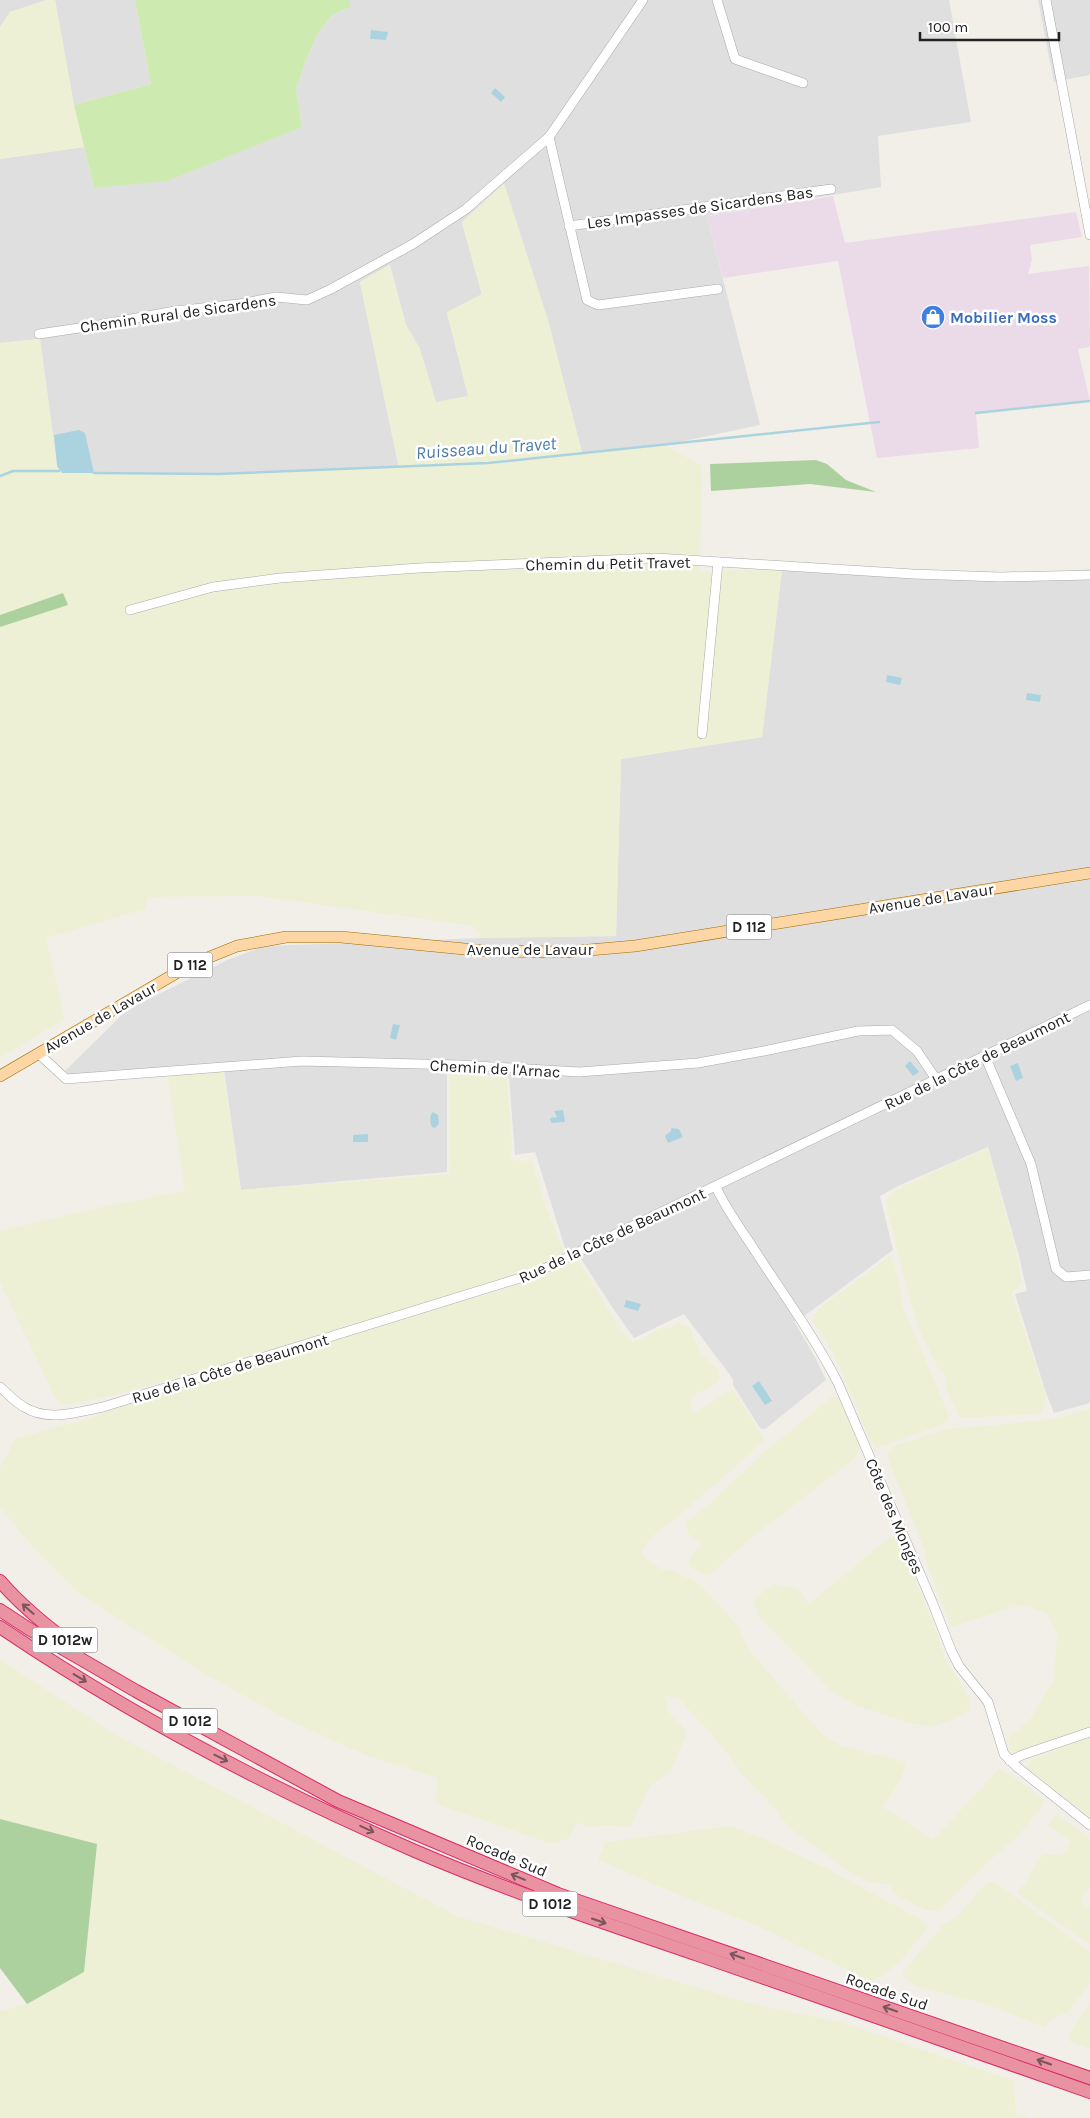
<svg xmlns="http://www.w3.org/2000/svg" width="1090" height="2118" font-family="Karla,sans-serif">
<rect width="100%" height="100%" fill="#f2efe9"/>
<g fill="#e0dfdf">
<polygon points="0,0 47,0 10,12 0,27"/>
<polygon points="55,0 135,0 151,84 74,105"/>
<polygon points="350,0 949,0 971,122 878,136 881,187 707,216 760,425 665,445 582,453 548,320 462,223 482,295 447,313 468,396 436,403 420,349 406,325 390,265 360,282 399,468 218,474 62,473 55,450 40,339 0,343 0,159 84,147 94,188 302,127 296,89 306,60 317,35 332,15 350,7"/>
<polygon points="1038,0 1090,0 1090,75 1054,82"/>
<polygon points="782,569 1041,574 1090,569 1090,1403 1054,1413 1046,1393 1015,1294 1027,1291 1019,1256 988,1147 900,1185 880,1196 893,1250 807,1314 794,1321 816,1359 826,1380 765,1429 760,1428 733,1385 733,1379 684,1314 634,1338 610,1304 580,1257 566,1251 535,1152 515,1155 509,1077 447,1071 447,1172 241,1190 224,1070 72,1076 65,1071 127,1010 227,960 265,946 482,938 616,936 621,759 762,737"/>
</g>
<polygon fill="#ebdbe8" points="833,196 845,243 1076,212 1082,237 1030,245 1032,260 1028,274 1089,266 1090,347 1078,349 1090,401 976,413 979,448 877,458 838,261 723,278 707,216"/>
<g fill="#eef0d5">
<polygon points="47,0 55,0 74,105 84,147 0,159 0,27 10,12"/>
<polygon points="504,183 548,320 582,453 665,445 702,466 700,571 782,569 762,737 621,759 616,936 482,938 473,926 258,896 148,897 145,909 46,938 65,1019 0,1058 0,343 40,339 57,466 62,473 218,474 399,468 360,282 389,265 406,325 420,349 436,402 468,396 447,312 482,294 462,222"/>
<polygon points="223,1072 241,1190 450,1174 449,1072 507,1079 512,1143 511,1160 532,1161 546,1207 564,1252 562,1256 481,1287 219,1368 204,1370 119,1394 71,1404 63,1404 56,1399 0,1283 0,1231 101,1207 185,1191 167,1075"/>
<polygon points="988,1148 1018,1258 1022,1284 1012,1293 1046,1396 1043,1409 1040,1414 960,1418 947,1392 945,1376 939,1370 919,1329 905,1281 887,1208 888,1195 903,1186"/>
<polygon points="891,1255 899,1281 903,1307 949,1416 946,1422 936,1427 877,1448 871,1442 834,1354 813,1321 817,1310"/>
<polygon points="576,1261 581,1265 621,1330 632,1342 643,1339 660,1328 672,1327 678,1323 690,1328 701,1353 718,1370 720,1378 716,1384 692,1396 691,1409 697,1412 732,1389 765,1439 745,1458 673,1521 654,1535 642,1549 644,1557 663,1570 671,1570 700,1584 739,1627 749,1650 822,1734 841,1746 906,1762 901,1779 883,1807 933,1840 999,1769 1014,1777 1044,1800 1044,1804 1019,1835 984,1866 939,1911 925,1910 893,1893 891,1885 868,1882 848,1871 790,1828 768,1801 741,1773 716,1739 678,1698 665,1696 668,1711 687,1732 671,1771 650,1786 630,1827 609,1825 585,1827 577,1822 568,1839 552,1844 436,1804 437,1778 365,1755 290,1721 205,1674 77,1592 33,1547 0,1508 0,1466 8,1454 14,1439 87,1419 164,1391 450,1304 483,1296 536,1279"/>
<polygon points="833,1396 838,1398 860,1447 854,1459 755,1535 709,1575 703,1575 695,1570 689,1565 689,1559 701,1544 688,1533 685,1523 710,1503 770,1447"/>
<polygon points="1090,1409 1090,1727 1018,1751 1010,1751 1008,1738 1031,1718 1054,1679 1057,1633 1046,1613 1025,1605 1009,1608 951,1627 924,1557 926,1554 887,1456 889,1450 895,1446 947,1429 1048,1420"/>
<polygon points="890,1537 895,1537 901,1543 935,1629 945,1660 962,1685 969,1699 971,1709 952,1720 931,1727 909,1723 857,1706 831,1691 758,1615 753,1600 774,1584 798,1589 809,1604"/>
<polygon points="0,1659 111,1732 457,1916 749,2003 844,2023 1014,2081 1016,2114 1030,2118 0,2118 0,2011 27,2004 96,1844 0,1819"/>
<polygon points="1090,1737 1090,1817 1025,1768 1034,1758"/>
<polygon points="1057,1814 1090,1839 1090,1888 1081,1898 1082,1904 1090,1908 1090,1945 1017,1893 1028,1879 1034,1865 1044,1854 1062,1855 1071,1842 1049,1825"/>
<polygon points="730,1826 760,1837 826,1868 920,1919 928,1927 903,1958 884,1975 871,1981 753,1924 679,1895 598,1860 605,1842"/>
<polygon points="987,1882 995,1882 1090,1952 1090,1983 1068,2012 1054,2018 1044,2027 986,2004 921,1988 908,1981 902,1972 944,1924 957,1917"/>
<polygon points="1090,2003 1090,2049 1069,2041 1071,2030"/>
</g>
<polygon fill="#cdebb0" points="135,0 350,0 350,7 332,15 317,35 306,60 296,89 302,127 167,181 94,188 74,105 151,84"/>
<g fill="#add19e">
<polygon points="816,460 827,464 846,480 876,492 810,484 711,491 710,464"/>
<polygon points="63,593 68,605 0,627 0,615"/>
<polygon points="0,1819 97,1844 84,1972 27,2004 0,1968"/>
</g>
<g fill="#aad3df">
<polygon points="371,30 388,32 386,40 370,39"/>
<polygon points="495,88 505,97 501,102 491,93"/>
<polygon points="79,430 85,433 94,473 62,473 57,466 54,435"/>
<polygon points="887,675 902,678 900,685 886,682"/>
<polygon points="1027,693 1041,695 1040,702 1026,700"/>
<polygon points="393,1024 400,1025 396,1040 390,1038"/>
<polygon points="910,1061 919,1072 913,1076 905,1066"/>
<polygon points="1018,1063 1023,1078 1016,1081 1010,1066"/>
<polygon points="563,1110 565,1122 551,1123 550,1118 557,1117 554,1111"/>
<path d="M433 1112 438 1115 439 1124 435 1128 432 1127C430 1123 429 1115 433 1112Z"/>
<polygon points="671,1128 679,1129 683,1137 668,1143 665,1136 671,1131"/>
<polygon points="368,1134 368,1142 353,1142 353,1135"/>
<polygon points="626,1300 641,1304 638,1311 624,1307"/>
<polygon points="759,1381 772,1401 765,1405 752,1386"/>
</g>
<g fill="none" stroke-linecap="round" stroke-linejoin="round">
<g stroke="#aad3df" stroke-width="2.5">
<polyline points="976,413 1090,401"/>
<polyline points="94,473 218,474 488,463 879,422"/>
<polyline points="0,476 13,471 59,471"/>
</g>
<g stroke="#a9a9a9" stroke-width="10">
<g id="minor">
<polyline points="717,0 735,59 803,83"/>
<polyline points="1046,0 1090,235"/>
<polyline points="549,137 587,300 598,305 718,289"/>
<polyline points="569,226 831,189"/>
<polyline points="39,334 99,325 175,311 239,304 276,297 307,300 331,289 413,244 466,209 549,137 643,0"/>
<polyline points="130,610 213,587 280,578 419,568 656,558 913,574 1000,577 1090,575"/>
<polyline points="702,734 718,562"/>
<polyline points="38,1053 66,1079 302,1061 459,1065 579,1072 698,1063 764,1051 858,1031 892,1030 917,1051 936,1079"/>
<polyline points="985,1056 1031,1164 1056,1269 1066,1277 1090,1275"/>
<path d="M716 1187C725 1207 738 1225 750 1243 780 1290 813 1334 838 1383L933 1604 951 1650 959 1666 988 1702 1004 1754 1017 1767 1090 1825"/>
<path d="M0 1387C7 1393 15 1402 24 1407 48 1422 77 1412 103 1407L533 1274 1090 1005"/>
<polyline points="1010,1761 1022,1755 1090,1732"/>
</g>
</g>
<g stroke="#a06b00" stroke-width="12">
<polyline id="major" points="0,1076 190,965 237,946 286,937 341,937 485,951 566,952 635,946 1090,873"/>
</g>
<g stroke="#dc2a67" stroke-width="14">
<g id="highway">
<path d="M0 1581C23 1608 51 1630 79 1650"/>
<polyline points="0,1610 29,1629 136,1691 338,1801 558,1894 1090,2078"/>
<path d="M0 1627C130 1715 271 1789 415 1851 508 1891 605 1923 701 1956 831 2001 960 2046 1090 2092"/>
</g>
</g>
<use href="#minor" stroke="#fff" stroke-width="9"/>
<use href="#major" stroke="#fcd6a4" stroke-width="11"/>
<use href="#highway" stroke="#e892a2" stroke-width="12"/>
</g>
<defs><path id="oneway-shaft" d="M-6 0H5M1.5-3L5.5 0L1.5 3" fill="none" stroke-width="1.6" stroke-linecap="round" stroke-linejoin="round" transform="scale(1.25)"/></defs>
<g stroke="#7b545c">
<use href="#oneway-shaft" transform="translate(28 1609) rotate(-139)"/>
<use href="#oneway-shaft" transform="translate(80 1678) rotate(31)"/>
<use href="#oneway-shaft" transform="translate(221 1758) rotate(27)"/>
<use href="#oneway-shaft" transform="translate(367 1829) rotate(25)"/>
<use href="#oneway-shaft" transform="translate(518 1877) rotate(-157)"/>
<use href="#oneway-shaft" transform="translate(599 1921) rotate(19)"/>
<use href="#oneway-shaft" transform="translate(737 1956) rotate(-161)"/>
<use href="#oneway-shaft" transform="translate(890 2009) rotate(-161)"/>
<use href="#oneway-shaft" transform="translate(1044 2062) rotate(-161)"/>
</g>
<defs>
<g id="shop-disc" transform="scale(1.25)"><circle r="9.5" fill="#3f7fe0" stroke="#fff"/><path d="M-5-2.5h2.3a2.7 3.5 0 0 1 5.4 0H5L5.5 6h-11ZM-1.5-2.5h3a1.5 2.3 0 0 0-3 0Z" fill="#fff"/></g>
</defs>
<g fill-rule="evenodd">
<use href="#shop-disc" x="933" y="317"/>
</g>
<g text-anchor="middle" stroke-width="5" stroke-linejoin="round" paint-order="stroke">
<g fill="#fff" stroke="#646464" stroke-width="1">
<rect x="726.5" y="914.5" width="45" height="25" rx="4"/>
<rect x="167.5" y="952.5" width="45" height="25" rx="4"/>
<rect x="32.5" y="1627.5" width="65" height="25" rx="4"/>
<rect x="162.5" y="1708.5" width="55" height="25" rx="4"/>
<rect x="522.5" y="1891.5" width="55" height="25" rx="4"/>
</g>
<g font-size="15" font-weight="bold" fill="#222">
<text x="749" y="932">D 112</text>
<text x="190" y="970">D 112</text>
<text x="65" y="1645">D 1012w</text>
<text x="190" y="1726">D 1012</text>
<text x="550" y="1909">D 1012</text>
</g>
<g font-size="16" fill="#222" stroke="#fff">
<text transform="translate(700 207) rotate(-8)" y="6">Les Impasses de Sicardens Bas</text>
<text transform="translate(178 313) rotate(-8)" y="6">Chemin Rural de Sicardens</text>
<text transform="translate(608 563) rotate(-1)" y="6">Chemin du Petit Travet</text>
<text transform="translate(931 898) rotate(-9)" y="6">Avenue de Lavaur</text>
<text x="530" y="955">Avenue de Lavaur</text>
<text transform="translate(100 1017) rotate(-30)" y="6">Avenue de Lavaur</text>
<text transform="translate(977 1060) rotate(-26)" y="6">Rue de la Côte de Beaumont</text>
<text transform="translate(495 1068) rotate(3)" y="6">Chemin de l'Arnac</text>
<text transform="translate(612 1235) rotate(-25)" y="6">Rue de la Côte de Beaumont</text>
<text transform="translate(230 1368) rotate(-17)" y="6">Rue de la Côte de Beaumont</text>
<text transform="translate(895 1516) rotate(67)" y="6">Côte des Monges</text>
<text transform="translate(507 1855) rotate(23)" y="6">Rocade Sud</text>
<text transform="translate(887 1991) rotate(19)" y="6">Rocade Sud</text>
</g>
<g font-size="16" font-weight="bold" fill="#366cbe" stroke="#fff" text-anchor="start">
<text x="950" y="323">Mobilier Moss</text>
</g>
<g font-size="18" font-style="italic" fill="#4a7aab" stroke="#fff">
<text transform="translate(486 448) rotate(-4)" y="6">Ruisseau du Travet</text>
</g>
</g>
<path d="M920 32v8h139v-8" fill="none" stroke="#222222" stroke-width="2.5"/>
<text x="928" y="32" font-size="15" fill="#222222" stroke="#ffffff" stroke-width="4" paint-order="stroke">100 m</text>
</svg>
